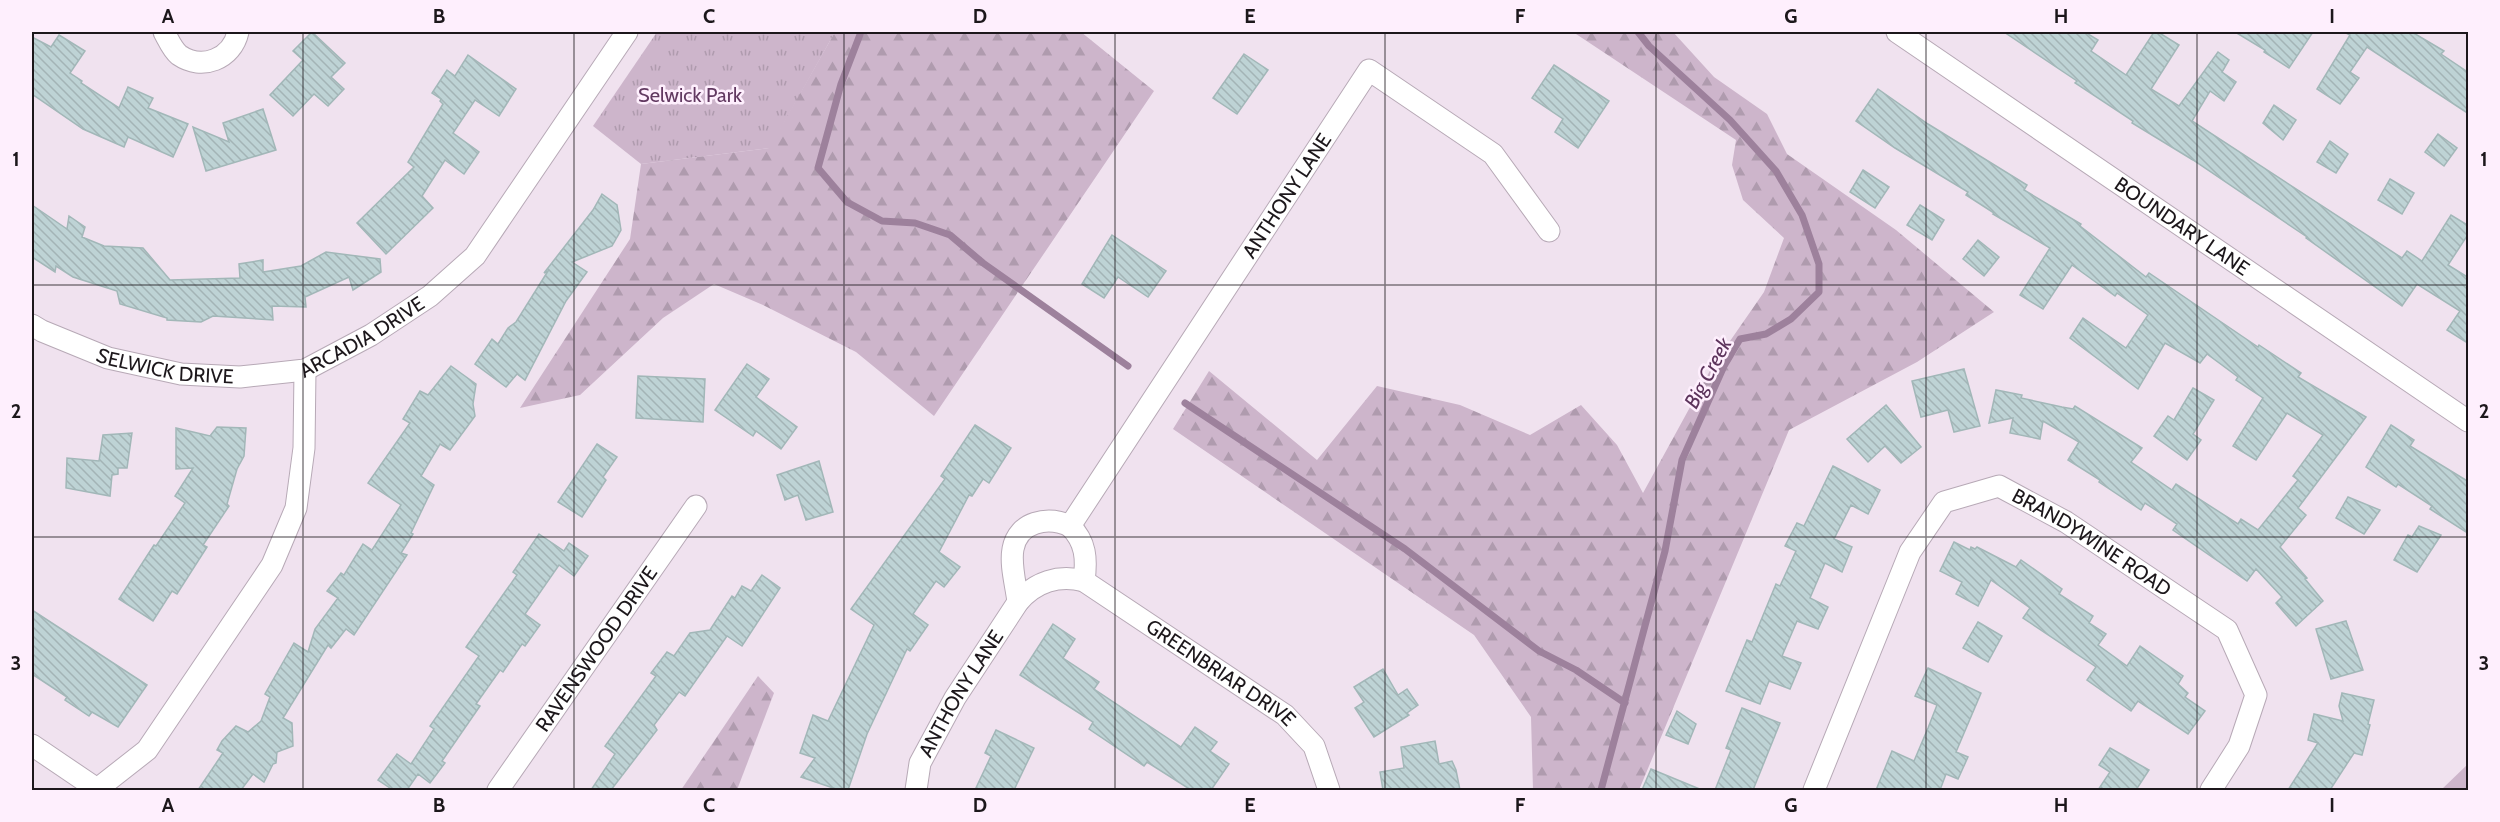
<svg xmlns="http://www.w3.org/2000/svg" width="2500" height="822" font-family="Cabin,sans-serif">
<defs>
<pattern id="grass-tufts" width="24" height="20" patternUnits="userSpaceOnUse" patternTransform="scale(1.5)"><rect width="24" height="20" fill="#cdb5cb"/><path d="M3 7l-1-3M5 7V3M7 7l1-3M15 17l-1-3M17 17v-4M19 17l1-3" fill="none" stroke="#af9bae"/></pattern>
<pattern id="forest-firs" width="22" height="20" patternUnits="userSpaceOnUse" patternTransform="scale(1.5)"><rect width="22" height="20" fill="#cdb5cb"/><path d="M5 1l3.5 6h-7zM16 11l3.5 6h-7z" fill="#af9bae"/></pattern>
<pattern id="building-back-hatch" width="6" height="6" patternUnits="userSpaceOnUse" patternTransform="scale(1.5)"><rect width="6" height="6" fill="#bed3d5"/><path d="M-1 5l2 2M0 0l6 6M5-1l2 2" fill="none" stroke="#a3b4b6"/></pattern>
</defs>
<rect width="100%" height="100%" fill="#f0e2ef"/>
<polygon fill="url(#grass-tufts)" points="657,32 835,32 770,148 641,164 593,126"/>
<g fill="url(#forest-firs)">
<polygon points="835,32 1081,32 1154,91 934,416 856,352 763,305 714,284 663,318 580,395 520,408 630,239 641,164 769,148"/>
<polygon points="1573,32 1673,32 1714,77 1767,114 1787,154 1896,230 1994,312 1917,362 1789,430 1639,790 1533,790 1531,717 1474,635 1173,429 1209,371 1317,460 1377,386 1460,405 1530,435 1581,405 1617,445 1643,493 1712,367 1764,292 1784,238 1743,200 1732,165 1736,140"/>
<polygon points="758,676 774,693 737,790 681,790"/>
</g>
<polygon fill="#cdb5cb" points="2468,764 2468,790 2441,790"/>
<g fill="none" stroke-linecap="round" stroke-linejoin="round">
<g stroke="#9d819c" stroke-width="7">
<polyline points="861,32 841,84 818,168 847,202 882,221 915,223 950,235 983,263 1128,366"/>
<polyline points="1185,403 1405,549 1539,651 1576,670 1625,703"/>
<polyline points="1601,790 1665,551 1682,460 1724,366 1740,339 1766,334 1791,319 1819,292 1819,264 1802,215 1776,171 1730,120 1649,46 1638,32"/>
</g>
</g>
<g fill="url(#building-back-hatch)" stroke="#a2b7b8" stroke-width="1.5">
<polygon points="312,32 345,63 331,77 344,89 328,106 314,94 293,116 270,95 303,60 293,51"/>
<polygon points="2004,32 2085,32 2098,40 2091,51 2126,75 2154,32 2158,32 2179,45 2151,89 2179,106 2218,52 2229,60 2222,72 2236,82 2224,101 2210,91 2192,121 2402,258 2407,251 2422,261 2451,215 2469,226 2469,233 2448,265 2469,278 2469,344 2447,330 2460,311 2417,284 2402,306 2306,238 2307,237 2193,160 2132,123 2133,121 2075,83 2077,81"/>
<polygon points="2235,32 2313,32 2289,68 2264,52 2265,50"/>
<polygon points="2344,32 2412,32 2444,51 2441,54 2469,73 2469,114 2367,47 2350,72 2359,78 2340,104 2317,89 2350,35"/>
<polygon points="59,35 85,51 70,73 82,81 81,83 119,108 128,87 153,98 148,108 188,124 173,157 128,137 124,147 83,129 32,94 32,37 51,47"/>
<polygon points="1244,54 1268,70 1237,114 1213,98"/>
<polygon points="468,55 516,89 499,116 475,100 453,133 479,152 464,174 445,160 422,196 433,208 386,254 357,223 414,167 408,162 443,104 440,101 441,99 432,93 447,70 455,76"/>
<polygon points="1554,65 1609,101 1578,148 1555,132 1563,119 1532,98"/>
<polygon points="1878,89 1928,124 2027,185 2024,190 2081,224 2080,226 2146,277 2149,273 2258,347 2259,345 2301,373 2298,377 2366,417 2298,508 2306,515 2280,547 2307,578 2305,579 2323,601 2296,626 2276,603 2282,597 2256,569 2247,581 2173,530 2177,524 2145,503 2141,510 2099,482 2100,480 2068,460 2079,442 2043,421 2040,439 2010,433 2013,418 1989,423 1996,390 2022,395 2021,398 2062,407 2073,409 2075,406 2142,448 2131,462 2172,490 2176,484 2238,524 2241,519 2258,530 2298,480 2293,476 2323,435 2287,413 2256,460 2233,446 2263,398 2236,380 2238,377 2207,354 2200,363 2165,343 2138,389 2070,338 2083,318 2126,348 2148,315 2117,293 2115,296 2072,265 2043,309 2020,295 2050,248 1993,214 1994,213 1966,195 1968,192 1895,148 1856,121"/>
<polygon points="2274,105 2296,120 2283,140 2263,123"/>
<polygon points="263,109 276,150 206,171 193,127 229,142 223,123"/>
<polygon points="2438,134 2457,148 2444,166 2425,152"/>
<polygon points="2330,141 2348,154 2336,173 2317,162"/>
<polygon points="1863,170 1889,187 1875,208 1850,192"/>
<polygon points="2390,179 2414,193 2402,214 2378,200"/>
<polygon points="602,194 617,205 621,230 612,246 572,262 587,272 566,301 525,380 517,374 506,387 475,364 492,339 498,344 508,328 516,322 548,271 544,273 593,210"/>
<polygon points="32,205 67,229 69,216 85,227 82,237 104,246 143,248 170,280 240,278 239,264 263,260 263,272 301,266 326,252 380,259 381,272 353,290 349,277 305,297 306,307 272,306 273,320 213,316 201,322 167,320 167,318 120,304 117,291 73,277 56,266 55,272 32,257"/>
<polygon points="1920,205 1944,220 1932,240 1907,225"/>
<polygon points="1112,235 1166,271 1148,297 1118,277 1104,298 1082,284"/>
<polygon points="1978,240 1999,257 1984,276 1963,259"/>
<polygon points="747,364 769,379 756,397 797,427 781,449 756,431 753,436 715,410"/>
<polygon points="451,366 476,384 473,404 475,416 450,450 440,444 421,476 434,485 411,533 413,534 401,553 407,555 354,635 346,629 331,648 328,645 283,718 292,723 293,746 277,752 276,763 273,764 264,782 253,774 241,790 198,790 223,753 217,750 222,741 236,726 248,732 261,721 270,697 265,694 294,643 308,652 315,629 338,598 327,591 341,573 344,575 363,544 372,550 401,505 368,483 410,423 403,419 420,391 428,395"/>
<polygon points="1964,369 1980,426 1954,432 1948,410 1921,417 1912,381"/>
<polygon points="638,376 705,379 703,422 636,418"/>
<polygon points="2193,388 2214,400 2193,434 2201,440 2187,460 2154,436 2168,416 2174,420"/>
<polygon points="1886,405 1921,447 1901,463 1885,446 1868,462 1847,439"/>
<polygon points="975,425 1011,448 989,483 983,479 972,496 969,495 939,552 960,567 944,587 936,581 913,614 928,625 910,651 907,649 867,734 848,790 839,790 801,777 815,758 800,753 813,715 828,721 874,625 851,609 945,479 941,476"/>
<polygon points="2391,425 2414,440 2410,446 2469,482 2469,534 2430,509 2432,506 2398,484 2396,487 2366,467"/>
<polygon points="217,427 246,428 244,456 237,469 227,504 229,506 203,545 207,547 177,594 172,591 153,621 119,599 154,545 156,546 185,503 175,496 193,468 176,469 176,428 210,436"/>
<polygon points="132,433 127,468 118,468 118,474 112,475 110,496 66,488 67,458 99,461 103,435"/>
<polygon points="597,444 617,457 603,477 606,480 582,517 558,502"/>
<polygon points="819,461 833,512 806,520 798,495 785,500 777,475"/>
<polygon points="1833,466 1880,490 1868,514 1851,505 1834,539 1852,547 1842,572 1825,563 1810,598 1828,607 1818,629 1797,621 1782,656 1801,663 1790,689 1769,681 1760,704 1726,691 1747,640 1752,642 1776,584 1780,586 1796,551 1785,546 1797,523 1804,526"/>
<polygon points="2348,497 2380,510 2364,534 2336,518"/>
<polygon points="2419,526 2441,535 2417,572 2394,560 2408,535 2412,537"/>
<polygon points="539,534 564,551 569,543 588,556 574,576 559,565 525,614 540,625 525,646 522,644 503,672 500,670 476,704 480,706 442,761 445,763 430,783 418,774 407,790 393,790 378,780 397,754 411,764 434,729 430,726 479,656 466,647 517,575 513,572"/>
<polygon points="1954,542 1970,550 1971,547 1975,549 1977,547 2016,567 2021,560 2062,589 2059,594 2093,616 2089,623 2106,634 2098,645 2127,666 2140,646 2183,676 2178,684 2188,693 2185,697 2205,711 2188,734 2138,701 2131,711 2087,680 2096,667 2023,618 2030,608 1991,580 1978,606 1956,594 1962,582 1940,571"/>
<polygon points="762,575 780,588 742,646 727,636 685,696 679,692 654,725 657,730 611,790 591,790 615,754 605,746 656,676 651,673 667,652 674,656 690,633 710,630 732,596 735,598 742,586 751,591"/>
<polygon points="32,610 147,685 118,727 92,712 89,716 65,700 67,697 32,674"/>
<polygon points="2346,621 2363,670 2331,679 2316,629"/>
<polygon points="1978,622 2002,636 1988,662 1963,648"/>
<polygon points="1053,624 1075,639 1063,658 1099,682 1094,689 1181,747 1195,727 1217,742 1210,751 1229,764 1211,790 1191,790 1147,762 1144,766 1089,729 1093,722 1020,675"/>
<polygon points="1928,668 1981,693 1956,752 1968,757 1958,779 1946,774 1940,790 1876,790 1892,751 1914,761 1928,728 1937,705 1915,696"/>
<polygon points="1383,669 1398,695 1407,689 1418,705 1407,713 1409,715 1374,737 1355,708 1364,702 1354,687"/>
<polygon points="2342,693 2374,700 2368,724 2370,725 2362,755 2354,753 2330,790 2288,790 2318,743 2308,740 2314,714 2343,721 2339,706"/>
<polygon points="1742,708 1780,723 1753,790 1715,790 1731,750 1726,748"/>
<polygon points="1677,711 1696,724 1688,744 1666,735"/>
<polygon points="996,730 1034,748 1014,790 975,790 991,756 985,753"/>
<polygon points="1435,741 1439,764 1452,761 1456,770 1460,790 1383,790 1380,772 1404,768 1401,747"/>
<polygon points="2110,748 2149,770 2136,790 2098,790 2110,772 2099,765"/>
<polygon points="1651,769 1702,790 1642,790"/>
</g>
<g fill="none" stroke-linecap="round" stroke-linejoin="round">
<g stroke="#b7a9b6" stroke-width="23">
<g id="minor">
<path d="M164 32C168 39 172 49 179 55 202 71 232 59 238 32"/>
<path id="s1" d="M1897 32 2468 421"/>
<path id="s2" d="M32 325 42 331 108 358 181 374 240 377 305 370 371 335 430 296 475 256 627 32"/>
<path d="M1070 526C1086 542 1087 559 1084 581"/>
<path id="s3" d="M1018 602C1016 585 1010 565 1013 549 1018 521 1048 516 1070 526L1369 70 1493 154 1549 231"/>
<polyline points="32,745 97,789"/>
<polyline points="96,790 147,750 272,565 296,508 304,448 305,370"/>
<path id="s4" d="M498 790 696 506"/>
<path id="s5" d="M916 790 920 763 955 698 1018 602C1035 582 1059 574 1084 581L1285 715 1314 746 1329 790"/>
<path id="s6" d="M1814 790 1910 552 1944 502 1999 486 2066 522 2227 630 2256 695 2239 746 2211 790"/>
</g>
</g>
<use href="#minor" stroke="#fff" stroke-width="21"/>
</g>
<path fill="none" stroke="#1c171b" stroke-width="1.5" stroke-opacity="0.55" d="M303 32V790M574 32V790M844 32V790M1115 32V790M1385 32V790M1656 32V790M1926 32V790M2197 32V790M32 285H2468M32 537H2468"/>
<g text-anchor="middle" stroke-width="5" stroke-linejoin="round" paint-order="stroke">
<g font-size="20" fill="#623961" stroke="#feeffd">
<text x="690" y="102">Selwick Park</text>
</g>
<g font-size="20" fill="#1c171b" stroke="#feeffd">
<text dy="7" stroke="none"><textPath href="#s3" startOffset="520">ANTHONY LANE</textPath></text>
<text dy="7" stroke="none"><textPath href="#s1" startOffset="345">BOUNDARY LANE</textPath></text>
<text dy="7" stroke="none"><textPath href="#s2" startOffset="348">ARCADIA DRIVE</textPath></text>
<text dy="7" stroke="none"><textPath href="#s2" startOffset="141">SELWICK DRIVE</textPath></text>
<text dy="7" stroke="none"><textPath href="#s6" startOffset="483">BRANDYWINE ROAD</textPath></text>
<text dy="7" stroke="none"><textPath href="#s4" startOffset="172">RAVENSWOOD DRIVE</textPath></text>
<text dy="7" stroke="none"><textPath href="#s5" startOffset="454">GREENBRIAR DRIVE</textPath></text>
<text dy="7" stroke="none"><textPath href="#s5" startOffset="108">ANTHONY LANE</textPath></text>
</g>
<g font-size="21" font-style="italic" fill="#5d345c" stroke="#feeffd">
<text transform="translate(1708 373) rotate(-62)" y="7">Big Creek</text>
</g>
</g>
<rect width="2500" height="822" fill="none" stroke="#feeffd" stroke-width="66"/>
<rect x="33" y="33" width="2434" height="756" fill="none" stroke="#1c171b" stroke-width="2"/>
<g font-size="20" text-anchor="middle" font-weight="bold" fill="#1c171b">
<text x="168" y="23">A</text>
<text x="439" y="23">B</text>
<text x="709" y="23">C</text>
<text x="980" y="23">D</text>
<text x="1250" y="23">E</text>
<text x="1520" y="23">F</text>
<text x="1791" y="23">G</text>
<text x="2061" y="23">H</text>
<text x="2332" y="23">I</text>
<text x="16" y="166">1</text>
<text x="2484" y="166">1</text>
<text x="16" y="418">2</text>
<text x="2484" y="418">2</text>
<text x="16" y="670">3</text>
<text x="2484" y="670">3</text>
<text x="168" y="812">A</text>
<text x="439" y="812">B</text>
<text x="709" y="812">C</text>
<text x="980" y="812">D</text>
<text x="1250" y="812">E</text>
<text x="1520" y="812">F</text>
<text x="1791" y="812">G</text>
<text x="2061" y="812">H</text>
<text x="2332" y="812">I</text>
</g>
</svg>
